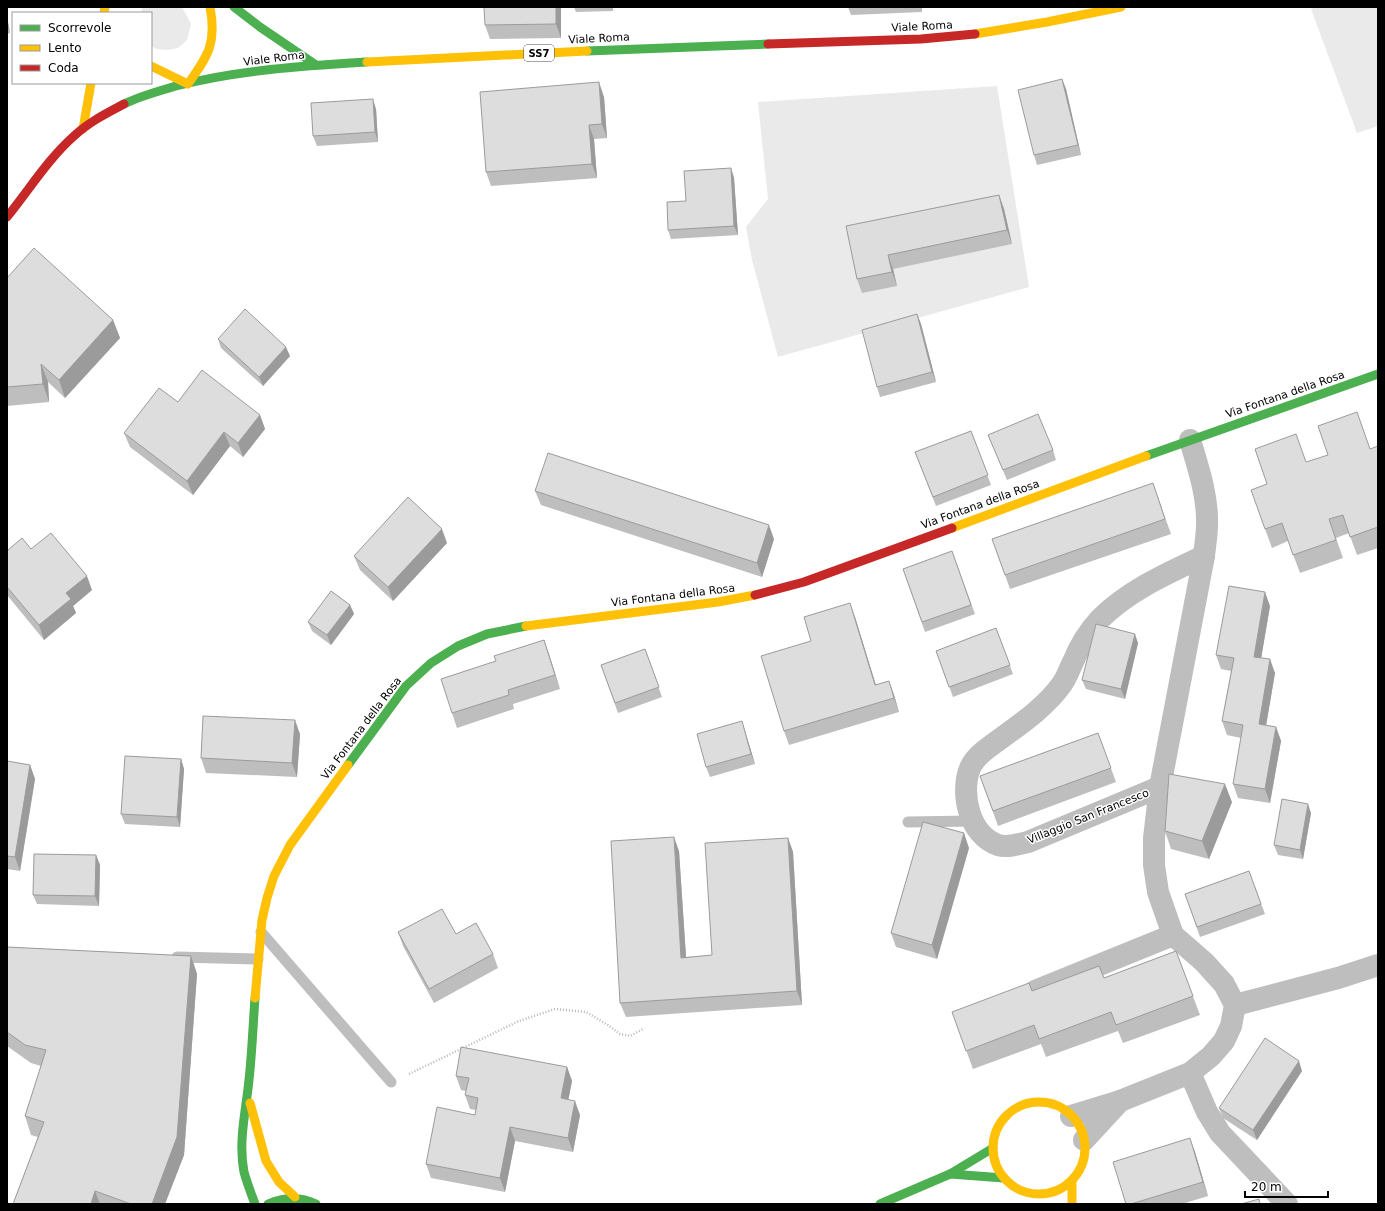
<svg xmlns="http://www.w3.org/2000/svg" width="1385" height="1211" font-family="'DejaVu Sans',sans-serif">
<rect width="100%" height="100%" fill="#fff"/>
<g fill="#eaeaea">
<polygon points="142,7 182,7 191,24 187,40 178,48 168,50 156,49 151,45 151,13 142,13"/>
<polygon points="1317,7 1378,7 1378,126 1357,133 1311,9"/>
<polygon points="997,86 1029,287 778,357 752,260 746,227 768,199 758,102"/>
</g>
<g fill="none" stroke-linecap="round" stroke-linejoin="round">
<polyline stroke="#b8b8b8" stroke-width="2.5" stroke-dasharray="1 2" stroke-linecap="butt" points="409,1074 519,1021 555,1009 586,1012 608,1025 620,1034 630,1036 643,1029"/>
<g stroke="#bebebe" stroke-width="11">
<polyline points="908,822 972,821"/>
<polyline points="261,932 391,1082"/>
<polyline points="177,957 258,959"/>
</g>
<g stroke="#bebebe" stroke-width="22">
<path d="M1160 787 1028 842C1019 844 1007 848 998 845 969 835 960 793 970 768 973 761 978 756 984 751 1010 731 1043 711 1062 684 1067 677 1069 670 1073 662 1079 647 1089 631 1100 619 1129 590 1168 573 1204 556"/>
<polyline points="1035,991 1173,935"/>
<polyline points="1235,1005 1338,978 1378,965"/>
<polyline points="1190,1073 1207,1112 1220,1133 1287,1204"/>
<path d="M1071 1116 1120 1101 1190 1073 1211 1056 1224 1041 1231 1026 1235 1005 1224 984 1204 962 1173 935 1158 892 1154 865V838L1160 787 1204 556C1205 546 1207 535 1207 525 1208 496 1198 467 1190 440"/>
<polyline points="1084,1140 1120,1101"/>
</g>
<g stroke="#4caf50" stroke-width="9">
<polyline points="234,7 260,27 316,65"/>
<polyline points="587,51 768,44"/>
<path d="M124 104C140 96 159 91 176 86 238 70 303 66 367 62"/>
<polyline points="1146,456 1378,374"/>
<polyline points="348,765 406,686 431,663 458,646 487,634 526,626"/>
<path d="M255 998C253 1025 252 1053 249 1080 246 1110 238 1142 244 1172 247 1183 251 1193 255 1204"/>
<polyline points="950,1174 1004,1178"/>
<path d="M268 1204C284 1197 300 1196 316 1204"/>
<polyline points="880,1204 950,1174 993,1148"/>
</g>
<g stroke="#ffc107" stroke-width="9">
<polyline points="104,13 105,7"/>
<polyline points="975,34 1047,22 1121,7"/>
<polyline points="367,62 587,51"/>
<path d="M151 66 188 84C208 56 217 43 210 7"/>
<polyline points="83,129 91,83"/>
<polyline points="952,528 1146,456"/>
<polyline points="526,626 718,602 755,595"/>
<polyline points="255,998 262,920 267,898 274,876 290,845 348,765"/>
<circle cx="1039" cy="1148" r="46"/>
<polyline points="250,1103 266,1161 279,1182 295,1197"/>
<polyline points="1072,1180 1072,1204"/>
</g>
<g stroke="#c62828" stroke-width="9">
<polyline points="768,44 921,39 975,34"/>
<path d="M7 217C29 190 48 159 74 136 89 122 107 113 124 104"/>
<polyline points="755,595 804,582 952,528"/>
</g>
</g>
<g fill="#bebebe">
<polygon points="561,7 561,38 490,39 485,25"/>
<polygon points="574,7 613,7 613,11 576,12"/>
<polygon points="848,7 922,7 922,12 851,15"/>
<polygon points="7,17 10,33 7,34"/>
<polygon points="1062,79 1066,89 1081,155 1037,165 1034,155"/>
<polygon points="604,97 607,138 594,139 597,178 491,186 486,172"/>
<polygon points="376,109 378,142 317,146 313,136"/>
<polygon points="731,168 734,178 738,235 671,239 668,230 686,201"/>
<polygon points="999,195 1004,209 1012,244 893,269 897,286 862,293 857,279 846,226"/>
<polygon points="7,278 113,320 120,338 65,398 48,382 49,402 7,406"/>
<polygon points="917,314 921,324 936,382 880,397 877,387"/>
<polygon points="218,339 290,356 263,386 221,348"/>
<polygon points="178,402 260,415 265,429 243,457 230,446 193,495 130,447 124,433"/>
<polygon points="971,431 991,485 936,506 915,452"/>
<polygon points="988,435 1053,450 1056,460 1007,480"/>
<polygon points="1378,446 1378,548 1357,555 1349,533 1336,538 1343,558 1300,573 1288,541 1272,548 1265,529 1267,484 1307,462 1370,449"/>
<polygon points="1153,483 1171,534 1010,589 992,539"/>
<polygon points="535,491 774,539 762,577 541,505"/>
<polygon points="447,543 393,601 360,570 354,556"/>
<polygon points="31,549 92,590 73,606 76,613 44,640 7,595 7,551"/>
<polygon points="952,551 975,614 925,632 903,569"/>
<polygon points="350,605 354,614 331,645 312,631 308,622"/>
<polygon points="1270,606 1261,658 1275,673 1266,725 1276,727 1281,741 1270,803 1238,798 1233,784 1241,738 1227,735 1222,721 1231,671 1221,669 1216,655"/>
<polygon points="855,617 876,685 889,681 894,695 899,712 789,745 784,731 811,641"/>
<polygon points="996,628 1013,674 953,697 936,651"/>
<polygon points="544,640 560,689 513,704 514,709 457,728 452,713"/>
<polygon points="1138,643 1125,699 1086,689 1082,680"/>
<polygon points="645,649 662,697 618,713 601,665"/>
<polygon points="742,721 745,731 755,764 710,777 706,767"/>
<polygon points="1098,733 1116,782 998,826 980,776"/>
<polygon points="300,734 297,777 206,773 201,758"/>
<polygon points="181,759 184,769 180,827 125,824 121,814"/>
<polygon points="7,761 30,765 35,779 20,871 7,869"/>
<polygon points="1232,802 1209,859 1171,849 1165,831"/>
<polygon points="1311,813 1303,859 1278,855 1274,845"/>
<polygon points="788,838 793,852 802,1005 626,1017 620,1003 679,851 686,957 712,955"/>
<polygon points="969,848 937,959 896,947 891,933"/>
<polygon points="96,855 100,865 99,906 37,904 33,895"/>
<polygon points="1249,871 1265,914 1200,937 1185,894"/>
<polygon points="398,932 456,934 493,954 498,968 434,1003 403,946"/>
<polygon points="7,947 191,956 197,974 184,1155 165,1204 13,1204 38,1137 31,1135 25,1116 41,1066 31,1063 7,1046"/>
<polygon points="1176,951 1200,1015 1123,1043 1118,1031 1046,1057 1041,1044 973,1069 952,1012 1032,991 1104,978"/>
<polygon points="567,1067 572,1081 568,1100 580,1115 573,1152 515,1141 505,1192 431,1178 426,1164 475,1115 476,1110 470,1109 465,1095 466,1091 461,1090 456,1076"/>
<polygon points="1302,1071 1257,1140 1223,1118 1219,1108"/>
<polygon points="1195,1152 1208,1196 1182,1204 1126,1204"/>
</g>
<g fill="#9b9b9b">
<polygon points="556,7 561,7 561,38 556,24"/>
<polygon points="7,17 10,33 7,25"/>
<polygon points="1062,79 1066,89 1081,155 1078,145"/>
<polygon points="599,82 604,97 607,138 602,124"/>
<polygon points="373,99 376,109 378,142 375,132"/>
<polygon points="589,125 594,139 597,178 592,164"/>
<polygon points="731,168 734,178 738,235 734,226"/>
<polygon points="999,195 1004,209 1012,244 1007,230"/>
<polygon points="888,255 893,269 897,286 892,272"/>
<polygon points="917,314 921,324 936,382 932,372"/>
<polygon points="113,320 120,338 65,398 59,380"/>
<polygon points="286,347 290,356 263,386 259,377"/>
<polygon points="41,364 48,382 49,402 43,384"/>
<polygon points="260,415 265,429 243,457 238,443"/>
<polygon points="224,432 230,446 193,495 187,481"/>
<polygon points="769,525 774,539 762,577 757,563"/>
<polygon points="442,529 447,543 393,601 388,587"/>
<polygon points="87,576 92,590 73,606 76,613 44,640 39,625 66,593"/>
<polygon points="1265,592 1270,606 1259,671 1254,657"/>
<polygon points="850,603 855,617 880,699 875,685"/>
<polygon points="350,605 354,614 331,645 327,635"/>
<polygon points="1135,634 1138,643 1125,699 1121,689"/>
<polygon points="544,640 549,654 560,689 555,675"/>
<polygon points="1270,659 1275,673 1264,738 1259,724"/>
<polygon points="889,681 894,695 899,712 894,698"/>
<polygon points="295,720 300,734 297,777 292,763"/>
<polygon points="742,721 745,731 755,764 751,754"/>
<polygon points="1276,727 1281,741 1270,803 1265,789"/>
<polygon points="181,759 184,769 180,827 177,817"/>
<polygon points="30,765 35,779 20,871 15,857"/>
<polygon points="1225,784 1232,802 1209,859 1202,841"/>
<polygon points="1308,804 1311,813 1303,859 1300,850"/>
<polygon points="964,833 969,848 937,959 932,945"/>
<polygon points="674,837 679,851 687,972 681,958"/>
<polygon points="788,838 793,852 802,1005 797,991"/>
<polygon points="96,855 100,865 99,906 95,896"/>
<polygon points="191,956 197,974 184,1155 165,1204 152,1204"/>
<polygon points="1299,1061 1302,1071 1257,1140 1253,1130"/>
<polygon points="567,1067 572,1081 566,1112 561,1098"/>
<polygon points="575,1101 580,1115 573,1152 568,1138"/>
<polygon points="510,1127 515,1141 505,1192 500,1178"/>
<polygon points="1190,1138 1195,1152 1208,1196 1203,1182"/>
<polygon points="95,1191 100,1204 91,1204"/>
</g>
<g fill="#ddd" stroke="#9b9b9b">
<polygon points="484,7 556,7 556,24 485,25"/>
<polygon points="1062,79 1078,145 1034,155 1018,90"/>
<polygon points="599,82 602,124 589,125 592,164 486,172 480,92"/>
<polygon points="373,99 375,132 313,136 311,103"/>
<polygon points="731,168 734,226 668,230 667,202 686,201 684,171"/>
<polygon points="999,195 1007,230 888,255 892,272 857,279 846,226"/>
<polygon points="34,248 113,320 59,380 41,364 43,384 7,387 7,278"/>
<polygon points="245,309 286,347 259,377 218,339"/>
<polygon points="917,314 932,372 877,387 862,330"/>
<polygon points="202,370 260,415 238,443 224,432 187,481 124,433 159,388 178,402"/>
<polygon points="1357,412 1370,449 1378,446 1378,527 1350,537 1343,515 1329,519 1336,540 1293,555 1282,523 1265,529 1251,490 1267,484 1255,449 1296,434 1306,462 1328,455 1318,426"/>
<polygon points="1038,414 1053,450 1003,470 988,435"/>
<polygon points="971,431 988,475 933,497 915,452"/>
<polygon points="548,453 769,525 757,563 535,491"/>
<polygon points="1153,483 1165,519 1005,575 992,539"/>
<polygon points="408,497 442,529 388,587 354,556"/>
<polygon points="51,533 87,576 66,593 71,599 39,625 7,587 7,551 22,538 31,549"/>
<polygon points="952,551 971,605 922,622 903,569"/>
<polygon points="1229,586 1265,592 1254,657 1270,659 1259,724 1276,727 1265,789 1233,784 1243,725 1222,721 1234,658 1216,655"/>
<polygon points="331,591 350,605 327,635 308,622"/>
<polygon points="850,603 875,685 889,681 894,698 784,731 761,656 811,641 804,617"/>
<polygon points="1096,624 1135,634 1121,689 1082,680"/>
<polygon points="996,628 1010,665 949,687 936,651"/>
<polygon points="544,640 555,675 508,690 509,695 452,713 441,679 496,661 494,656"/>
<polygon points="645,649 659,687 615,703 601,665"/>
<polygon points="203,716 295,720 292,763 201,758"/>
<polygon points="742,721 751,754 706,767 697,734"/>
<polygon points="1098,733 1111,768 993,811 980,776"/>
<polygon points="125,756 181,759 177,817 121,814"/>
<polygon points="7,761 30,765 15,857 7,856"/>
<polygon points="1169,774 1225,784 1202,841 1165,831"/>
<polygon points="1282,799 1308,804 1300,850 1274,845"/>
<polygon points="923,822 964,833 932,945 891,933"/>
<polygon points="674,837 681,958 712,955 705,843 788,838 797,991 620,1003 611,841"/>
<polygon points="34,854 96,855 95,896 33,895"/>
<polygon points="1249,871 1261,904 1197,927 1185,894"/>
<polygon points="442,909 456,934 476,923 493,954 429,989 398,932"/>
<polygon points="7,947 191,956 177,1137 152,1204 131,1204 95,1191 91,1204 13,1204 44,1122 25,1116 46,1050 25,1045 7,1032"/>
<polygon points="1176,951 1193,996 1116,1025 1111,1012 1039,1039 1034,1025 966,1051 952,1012 1029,983 1032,991 1099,966 1104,978"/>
<polygon points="1265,1038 1299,1061 1253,1130 1219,1108"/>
<polygon points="461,1047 567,1067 561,1098 575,1101 568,1138 510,1127 500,1178 426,1164 437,1107 475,1115 478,1098 465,1095 469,1078 456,1076"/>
<polygon points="1190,1138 1203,1182 1131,1204 1126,1204 1113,1162"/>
<polygon points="1259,1199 1260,1204 1241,1204"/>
</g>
<g text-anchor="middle" stroke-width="3" stroke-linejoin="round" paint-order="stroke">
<rect fill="#fff" stroke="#4c4c4c" stroke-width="1" x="524" y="45" width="30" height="16" rx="3"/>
<g font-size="10" font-weight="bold" fill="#000">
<text x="539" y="57">SS7</text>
</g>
<g font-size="11" fill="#000" stroke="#fff">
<text transform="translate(922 26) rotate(-3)" y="4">Viale Roma</text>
<text transform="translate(599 38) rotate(-3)" y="4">Viale Roma</text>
<text transform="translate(274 58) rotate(-7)" y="4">Viale Roma</text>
<text transform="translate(1285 394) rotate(-19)" y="4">Via Fontana della Rosa</text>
<text transform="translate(980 504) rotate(-20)" y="4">Via Fontana della Rosa</text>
<text transform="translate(673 595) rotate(-7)" y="4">Via Fontana della Rosa</text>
<text transform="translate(361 728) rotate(-53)" y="4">Via Fontana della Rosa</text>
<text transform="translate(1088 816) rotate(-22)" y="4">Villaggio San Francesco</text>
</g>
</g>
<rect width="1385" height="1211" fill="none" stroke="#000000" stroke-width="16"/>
<rect x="12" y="12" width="140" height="72" fill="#ffffff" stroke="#999999"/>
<rect x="20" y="25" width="20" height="6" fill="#4caf50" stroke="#999999"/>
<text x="48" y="32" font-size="12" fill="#000000">Scorrevole</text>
<rect x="20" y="45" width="20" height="6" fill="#ffc107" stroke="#999999"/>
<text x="48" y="52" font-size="12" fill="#000000">Lento</text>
<rect x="20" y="65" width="20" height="6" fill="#c62828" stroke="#999999"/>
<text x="48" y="72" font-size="12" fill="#000000">Coda</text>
<path d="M1245 1191v6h83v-6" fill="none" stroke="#000000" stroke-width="2"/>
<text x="1251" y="1191" font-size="12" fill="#000000" stroke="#ffffff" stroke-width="3" paint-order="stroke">20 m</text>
</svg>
